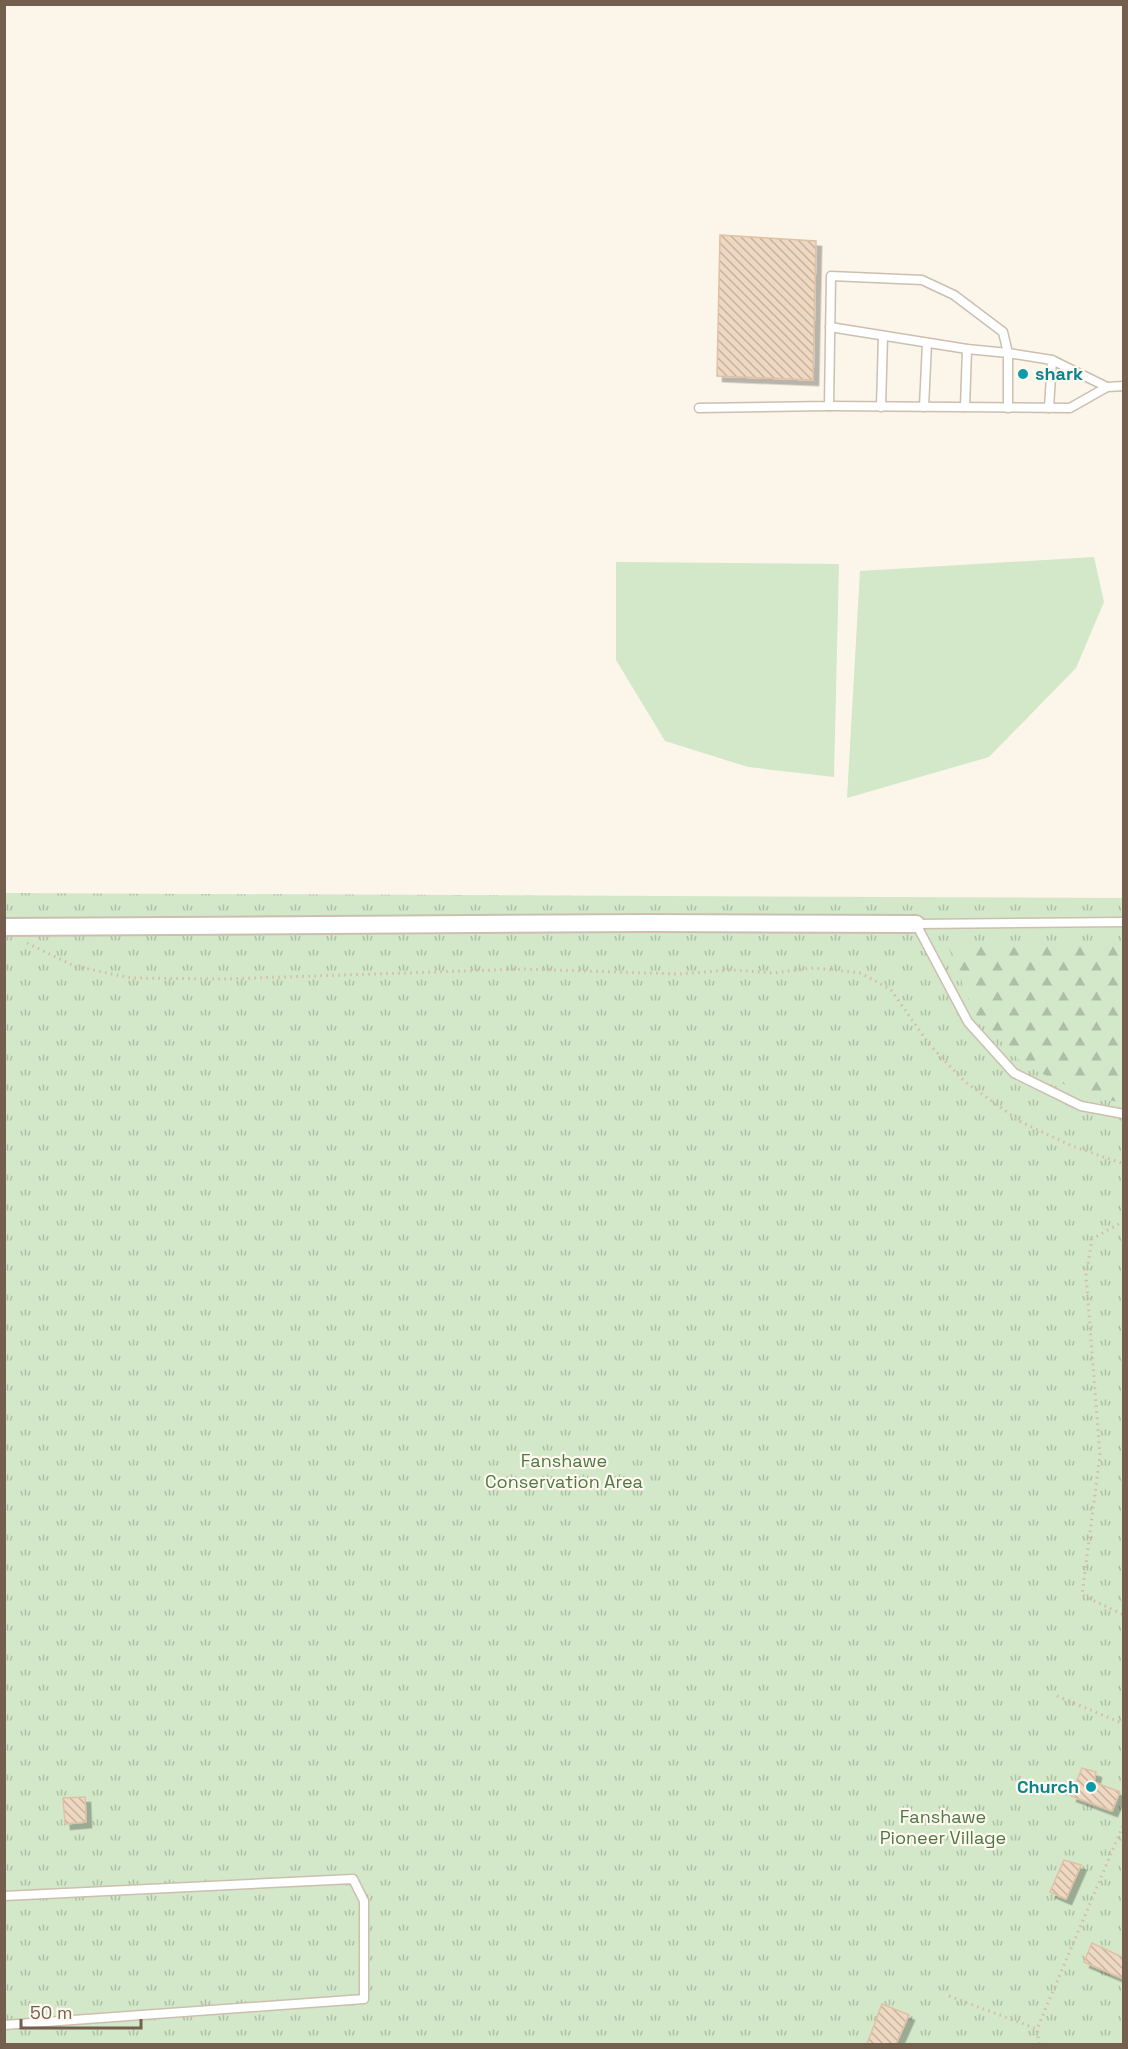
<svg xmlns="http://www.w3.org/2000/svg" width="1128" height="2049" font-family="'Space Grotesk',sans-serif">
<defs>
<pattern id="grass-tufts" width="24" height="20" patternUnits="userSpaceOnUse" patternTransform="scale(1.5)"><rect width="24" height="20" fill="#d2e8c8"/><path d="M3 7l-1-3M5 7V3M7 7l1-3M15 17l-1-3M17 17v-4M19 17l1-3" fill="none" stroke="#afbfa5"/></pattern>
<pattern id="forest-firs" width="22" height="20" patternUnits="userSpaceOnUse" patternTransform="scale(1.5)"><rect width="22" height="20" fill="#d2e8c8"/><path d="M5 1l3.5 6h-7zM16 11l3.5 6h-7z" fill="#afbfa5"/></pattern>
<pattern id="building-back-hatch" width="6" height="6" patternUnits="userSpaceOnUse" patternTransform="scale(1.5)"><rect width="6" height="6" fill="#eed8c2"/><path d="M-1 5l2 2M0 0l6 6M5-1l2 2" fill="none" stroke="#c5b2a0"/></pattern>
<filter id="shadow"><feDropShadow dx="5.5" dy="5.5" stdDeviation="0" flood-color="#0004"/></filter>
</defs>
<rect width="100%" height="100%" fill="#fbf6e9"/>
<polygon fill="url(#grass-tufts)" points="4,893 1123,898 1123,2044 5,2044"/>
<polygon fill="url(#forest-firs)" points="1123,944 1123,1102 1096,1099 1024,1065 974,1013 948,946"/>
<g fill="#d2e8c8">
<polygon points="1094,557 1104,602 1076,668 989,757 847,798 860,571"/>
<polygon points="616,562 839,564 834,777 748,767 665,741 616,660"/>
</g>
<g fill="url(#building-back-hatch)" stroke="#e0c1a4" stroke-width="1.5" filter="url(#shadow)">
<polygon points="720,235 816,241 813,380 717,376"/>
<polygon points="1082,1768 1096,1772 1094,1782 1120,1792 1112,1811 1071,1796"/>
<polygon points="85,1797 86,1822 65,1824 63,1798"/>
<polygon points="1064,1860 1081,1865 1066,1899 1050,1892"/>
<polygon points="1092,1943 1124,1958 1124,1979 1084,1962"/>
<polygon points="882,2004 909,2015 896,2044 867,2044"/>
</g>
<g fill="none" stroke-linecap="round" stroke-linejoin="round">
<g stroke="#ccbfaf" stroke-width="11">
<g id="lane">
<polyline points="830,327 967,349 1008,353 1008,408"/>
<polyline points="829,406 1070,408 1107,387 1124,386"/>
<polyline points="881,407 883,336"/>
<polyline points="924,407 927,343"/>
<polyline points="965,407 967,349"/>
<polyline points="699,408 829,406 831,276 922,280 954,295 1003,332 1008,353 1052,360 1107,387"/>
<polyline points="1049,408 1052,360"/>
<polyline points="1124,922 916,924 968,1022 1014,1073 1081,1106 1124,1114"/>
<polyline points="4,1896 353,1879 364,1901 364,1999 4,2025"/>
</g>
</g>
<g stroke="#ccbfaf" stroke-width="20">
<polyline id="street" points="4,927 647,923 916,924"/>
</g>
<g stroke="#d4bca5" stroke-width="3" stroke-dasharray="1.5 4.5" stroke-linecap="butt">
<polyline points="27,943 74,966 131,978 224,979 524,969 677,974 733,970 774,973 814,968 861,973 891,990 929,1044 964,1081 1021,1122 1072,1146 1124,1164"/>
<polyline points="1124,1221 1092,1239 1086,1275 1100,1455 1082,1595 1124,1615"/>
<polyline points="1057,1696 1124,1724"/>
<polyline points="949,1996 1037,2029"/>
<polyline points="1039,2044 1037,2029 1124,1823"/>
</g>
<use href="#lane" stroke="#fff" stroke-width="8"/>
<use href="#street" stroke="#fff" stroke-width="16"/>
</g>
<g fill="#0f9aa8" stroke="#fef9ef" stroke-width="2">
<circle cx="1023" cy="374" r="6"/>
<circle cx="1091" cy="1787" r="6"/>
</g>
<g text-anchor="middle" stroke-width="4.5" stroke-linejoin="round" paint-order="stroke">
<g font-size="18" font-weight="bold" fill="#0d838f" stroke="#fef9ef" text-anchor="start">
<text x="1035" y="380">shark</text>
<text x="1079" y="1793" text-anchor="end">Church</text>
</g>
<g font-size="18" fill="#507847" stroke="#fef9ef">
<text x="564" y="1467">Fanshawe<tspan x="564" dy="21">Conservation Area</tspan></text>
<text x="943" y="1823">Fanshawe<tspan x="943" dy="21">Pioneer Village</tspan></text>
</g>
</g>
<rect width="1128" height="2049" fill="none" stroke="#745f4e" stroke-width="12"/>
<path d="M21 2019v9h120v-9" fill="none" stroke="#745f4e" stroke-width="3"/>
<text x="30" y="2019" font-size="18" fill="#745f4e" stroke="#fef9ef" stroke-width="4.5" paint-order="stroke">50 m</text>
</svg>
